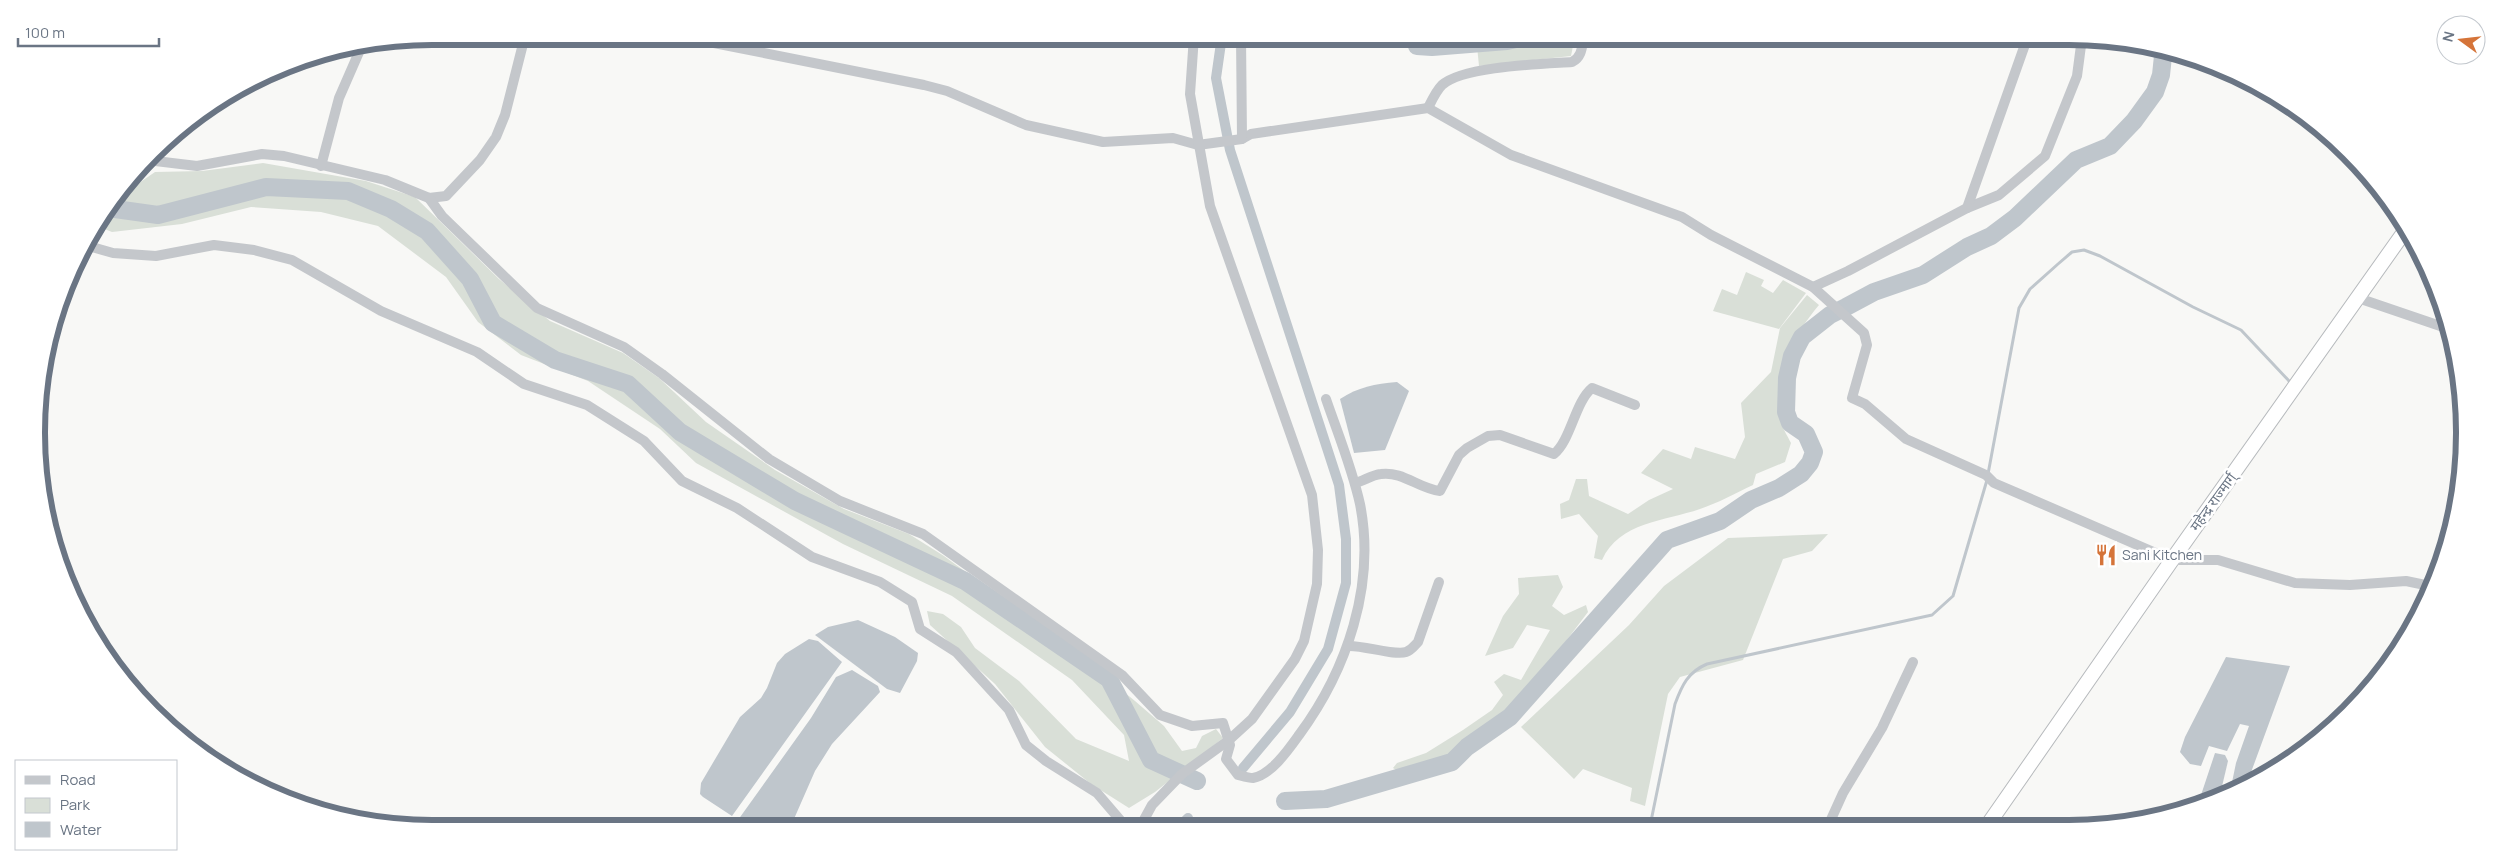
<svg xmlns="http://www.w3.org/2000/svg" width="2501" height="865" font-family="Manrope,'Noto Sans Devanagari',sans-serif">
<rect width="100%" height="100%" fill="#f8f8f6"/>
<g fill="#d9dfd7">
<polygon points="1476,36 1575,36 1571,56 1479,66"/>
<polygon points="1620,36 1658,36 1653,43 1620,39"/>
<polygon points="263,163 366,181 415,197 499,279 550,321 623,353 659,378 706,422 775,470 844,509 909,534 944,556 1072,650 1135,701 1164,726 1182,751 1196,748 1202,736 1216,729 1223,738 1155,792 1129,808 1091,784 1045,747 995,684 930,625 927,611 943,614 961,627 975,648 1019,681 1076,739 1129,761 1124,735 1072,680 952,596 843,544 696,463 660,429 588,381 521,355 478,322 446,277 378,226 321,212 251,207 182,224 112,232 97,226 121,189 129,190 155,172 202,171"/>
<polygon points="1746,272 1764,280 1761,286 1773,293 1783,280 1806,293 1779,329 1713,311 1722,289 1737,295"/>
<path d="M1807 295 1819 305C1790 340 1774 372 1780 418 1781 426 1787 435 1791 443L1785 462 1756 474 1753 485C1736 493 1718 503 1700 509 1665 521 1619 522 1602 560L1594 558 1598 536 1579 514 1561 519 1560 504 1569 500 1576 479H1587L1589 496 1628 514 1649 500 1673 489 1641 473 1663 449 1691 459 1695 447 1735 459 1745 437 1741 403 1771 372 1780 328Z"/>
<polygon points="1828,534 1812,551 1783,559 1743,660 1680,677 1668,694 1645,806 1630,801 1632,788 1583,769 1574,779 1521,727 1629,625 1664,586 1728,538"/>
<polygon points="1558,575 1563,587 1552,606 1564,615 1586,605 1588,612 1504,723 1481,748 1403,774 1393,768 1397,763 1426,753 1463,730 1492,710 1503,695 1494,682 1504,674 1521,680 1550,630 1527,625 1513,648 1485,656 1503,616 1519,594 1518,578"/>
</g>
<g fill="#bfc6cc">
<path d="M1397 382 1409 391 1385 450 1354 453 1340 399C1358 387 1375 384 1397 382Z"/>
<polygon points="858,620 895,637 918,653 917,661 900,693 887,689 815,635 828,627"/>
<polygon points="809,639 818,641 842,662 732,816 703,797 700,794 701,783 740,717 761,698 767,688 777,663 785,654"/>
<polygon points="2226,657 2290,666 2246,786 2230,792 2236,763 2249,726 2240,724 2227,751 2209,746 2201,766 2190,764 2180,752 2185,737"/>
<polygon points="852,670 878,686 880,692 832,744 815,771 790,828 750,828 738,820 811,718 836,677"/>
<polygon points="2215,753 2225,755 2228,761 2220,795 2199,801"/>
</g>
<g fill="none" stroke-linecap="round" stroke-linejoin="round">
<g stroke="#bfc6cc" stroke-width="3">
<polyline points="1988,474 2019,308 2030,289 2058,264 2072,252 2084,250 2100,256 2193,307 2241,330 2290,382"/>
<path d="M1650 826 1675 704C1682 685 1688 672 1707 664L1932 615 1953 596 1987 480"/>
</g>
<g stroke="#bfc6cc" stroke-width="10">
<polyline points="1222,36 1216,78 1230,150 1339,485 1346,539 1346,583 1328,649 1290,712 1243,768"/>
<polyline points="1179,827 1188,818"/>
</g>
<g stroke="#bfc6cc" stroke-width="18">
<polyline points="1417,46 1432,47 1507,41 1529,36"/>
<polyline points="108,208 158,215 266,187 348,191 391,209 427,231 470,279 493,323 555,360 628,384 680,432 795,501 965,581 1109,679 1151,760 1197,781"/>
<polyline points="1285,801 1326,799 1452,762 1467,747 1510,717 1667,540 1720,521 1751,500 1779,488 1801,474 1810,463 1814,452 1806,434 1790,423 1786,412 1787,378 1792,356 1802,337 1830,315 1846,307 1874,292 1923,275 1967,247 1991,236 2015,218 2076,160 2110,146 2134,121 2155,92 2161,75 2163,56 2159,48"/>
</g>
<g stroke="#b7babd" stroke-width="16">
<polyline id="highway" points="1987,826 2172,560 2407,228"/>
</g>
<g stroke="#c4c7cb" stroke-width="10">
<polyline points="654,36 709,42 924,85 947,91 1026,125 1103,142 1173,138 1198,145 1242,139 1251,134 1428,108 1511,155 1682,217 1711,235 1813,287 1864,333 1867,345 1852,398 1865,404 1906,439 1986,475 1994,483 2172,560 2218,560 2295,583 2350,585 2406,581 2430,586"/>
<polyline points="1241,36 1242,139"/>
<path d="M1428 108C1432 100 1436 91 1442 85 1463 66 1542 64 1572 62 1582 57 1582 47 1584 36"/>
<polyline points="147,160 197,166 262,154 284,156 385,180 429,198 446,196 480,160 496,137 505,115 525,36"/>
<polyline points="321,166 339,98 363,43"/>
<path d="M429 198 442 216 537 308 624 347 662 374 769 459 840 501 923 534 1122 675 1160 715 1192 726 1223 723 1230 745 1226 759 1238 775C1242 776 1249 778 1253 778 1271 775 1289 749 1299 735 1347 670 1376 585 1360 504 1352 468 1338 434 1326 399"/>
<polyline points="1967,208 1999,195 2045,156 2077,76 2082,38"/>
<polyline points="85,245 113,253 156,256 214,245 254,250 292,260 381,311 477,352 524,384 587,405 644,441 682,481 737,508 812,557 880,582 912,602 920,629 956,652 1009,710 1026,745 1046,761 1097,793 1121,821 1133,827"/>
<polyline points="1813,287 1848,271 1967,208 2028,36"/>
<polyline points="2358,298 2449,329"/>
<path d="M1355 483C1364 481 1371 475 1381 474 1403 471 1419 489 1440 491L1459 455 1467 448 1488 436 1500 435 1554 454C1571 440 1575 402 1592 388L1635 405"/>
<path d="M1348 646C1363 645 1395 656 1406 652 1412 650 1414 646 1418 642L1439 582"/>
<polyline points="1828,826 1843,793 1882,728 1913,662"/>
<polyline points="1140,827 1152,805 1182,774 1229,740 1252,719 1295,659 1304,641 1317,584 1318,550 1312,495 1210,206 1190,94 1194,36"/>
<polyline points="1152,827 1161,827"/>
</g>
<use href="#highway" stroke="#fff" stroke-width="14"/>
</g>
<defs>
<g id="restaurant-bare" transform="scale(1.725)"><path d="M-5-6h1v4h1v-4h1v4h1v-4h1v5L-1.5 .5V6h-2V.5L-5-1ZM5-6V6H3V1.5H1.5Q1.5-4 5-6Z" fill="#d57439" stroke="#fff" stroke-width="2.5" paint-order="stroke"/></g>
</defs>
<g fill-rule="evenodd">
<use href="#restaurant-bare" x="2106" y="555"/>
</g>
<g text-anchor="middle" stroke-width="5" stroke-linejoin="round" paint-order="stroke">
<g font-size="14" fill="#6a7584" stroke="#fff">
<text transform="translate(2213 502) rotate(-54)" y="5">महेन्द्र राज्मार्ग्</text>
</g>
<g font-size="14" fill="#6a7584" stroke="#fff" text-anchor="start">
<text x="2122" y="560">Sani Kitchen</text>
</g>
</g>
<path d="M0 0H2501V865H0ZM432 45H2069A387 387 0 0 1 2456 432V433A387 387 0 0 1 2069 820H432A387 387 0 0 1 45 433V432A387 387 0 0 1 432 45Z" fill="#fff" fill-rule="evenodd"/>
<path fill="none" stroke="#6a7584" stroke-width="6" d="M432 45H2069A387 387 0 0 1 2456 432V433A387 387 0 0 1 2069 820H432A387 387 0 0 1 45 433V432A387 387 0 0 1 432 45Z"/>
<rect x="15" y="760" width="162" height="90" fill="#ffffff" stroke="#c3c8ce"/>
<rect x="25" y="776" width="25" height="8" fill="#c4c7cb" stroke="#c3c8ce"/>
<text x="60" y="785" font-size="15" fill="#6a7584">Road</text>
<rect x="25" y="798" width="25" height="15" fill="#d9dfd7" stroke="#c3c8ce"/>
<text x="60" y="810" font-size="15" fill="#6a7584">Park</text>
<rect x="25" y="822" width="25" height="15" fill="#bfc6cc" stroke="#c3c8ce"/>
<text x="60" y="835" font-size="15" fill="#6a7584">Water</text>
<g transform="translate(2461 40) rotate(285)"><circle r="24" fill="#ffffff" stroke="#c3c8ce"/>
<path d="M0-4L9 19L0 12L-9 19Z" fill="#d57439"/>
<text y="-8" font-size="14" font-weight="bold" text-anchor="middle" fill="#6a7584">N</text>
</g>
<path d="M18 38v8h141v-8" fill="none" stroke="#6a7584" stroke-width="2.5"/>
<text x="25" y="38" font-size="15" fill="#6a7584" stroke="#ffffff" stroke-width="4" paint-order="stroke">100 m</text>
</svg>
